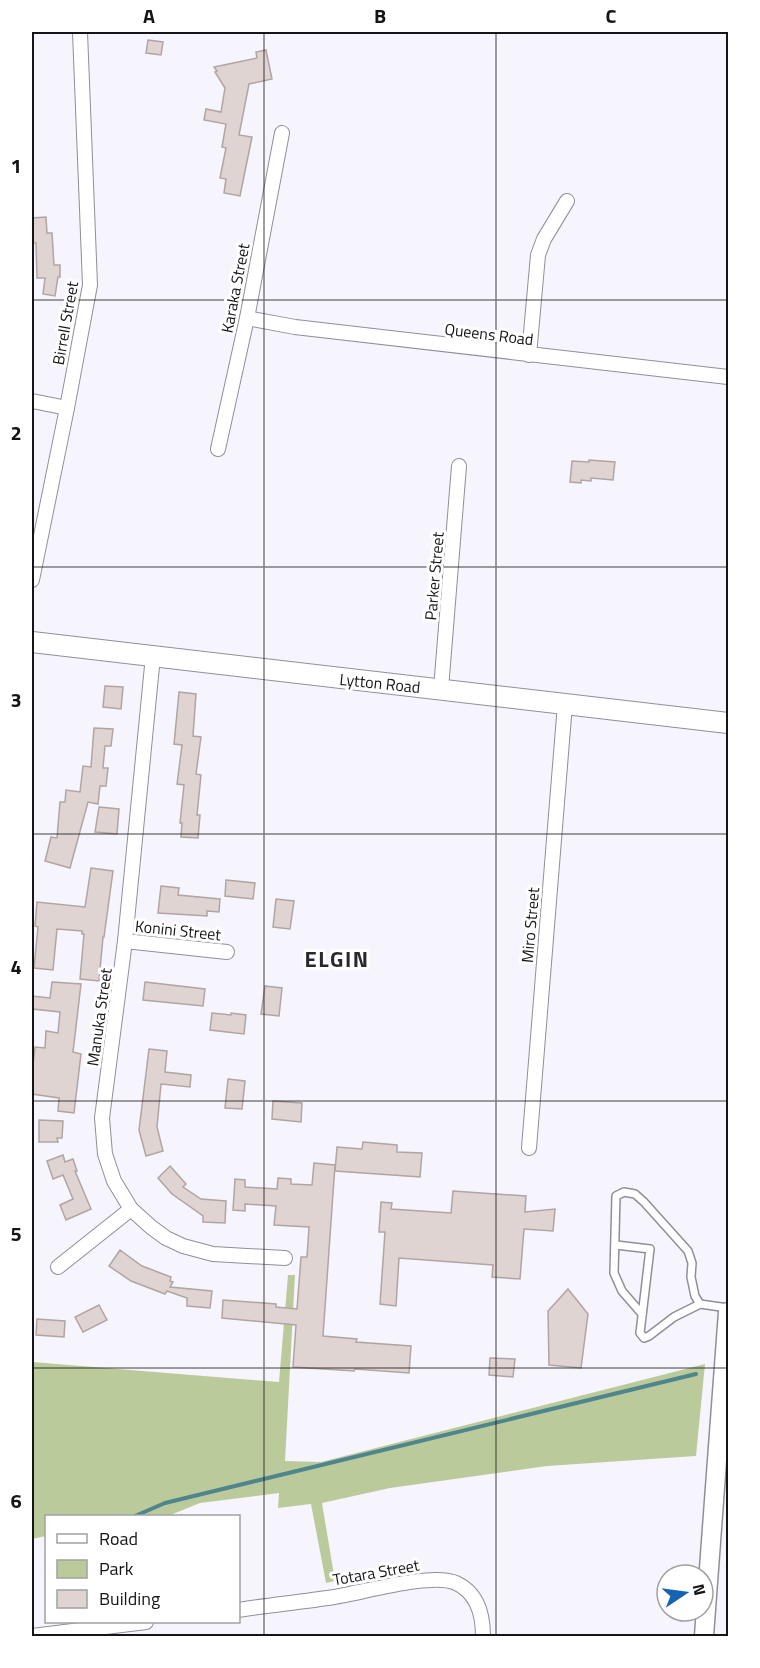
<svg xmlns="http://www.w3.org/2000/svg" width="760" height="1668" font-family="'Titillium Web',sans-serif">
<rect width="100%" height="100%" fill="#f6f5fe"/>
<polygon fill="#bbca9b" points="288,1275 295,1275 285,1461 321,1462 705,1364 696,1456 547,1466 390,1488 322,1503 335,1581 326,1583 311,1504 278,1508 279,1493 200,1503 168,1516 46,1516 46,1536 32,1539 32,1362 279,1382"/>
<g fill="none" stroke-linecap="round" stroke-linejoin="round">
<polyline stroke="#4f858c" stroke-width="4" points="135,1516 165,1503 696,1374"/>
</g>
<g fill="#dfd4d1" stroke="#b0a5a2" stroke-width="1.5">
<polygon points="148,40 163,42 161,55 146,53"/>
<polygon points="266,50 272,79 249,84 239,135 252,137 240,196 224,193 226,179 220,178 226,148 222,147 226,124 204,120 206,109 221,112 225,88 215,72 217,71 214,67 257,58 256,52"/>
<polygon points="46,217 47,233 52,233 54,265 60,265 60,277 58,277 55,296 43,294 45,278 37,278 36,243 32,243 32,218"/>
<polygon points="589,460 615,462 613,480 591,478 591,481 581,480 581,483 570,482 572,461 589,462"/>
<polygon points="105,686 123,687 121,709 103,707"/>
<polygon points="179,692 196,694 193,736 201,737 196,774 201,775 197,815 200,815 198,838 181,837 182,823 180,823 184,785 177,784 182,745 174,744"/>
<polygon points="94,728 113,729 111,746 105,746 103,768 108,768 106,786 100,786 98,804 88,802 70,868 45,861 51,837 57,838 60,802 65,802 66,790 80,792 83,766 91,767"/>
<polygon points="99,807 119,809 117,834 95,832"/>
<polygon points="91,868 113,871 104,937 103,937 99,981 80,979 84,934 82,934 82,931 57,929 53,970 34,968 38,927 35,926 37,902 85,907"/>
<polygon points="226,880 255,883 253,899 225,896"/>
<polygon points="161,886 179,888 178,895 220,899 219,912 207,911 207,916 158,913"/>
<polygon points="276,899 294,901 290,929 273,927"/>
<polygon points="52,982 81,984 73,1052 81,1054 74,1113 58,1111 59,1098 32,1094 32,1065 33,1065 35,1047 45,1048 46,1031 58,1033 60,1012 32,1009 32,996 50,998"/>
<polygon points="145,982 205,989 203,1006 143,1000"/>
<polygon points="265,986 282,988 279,1016 261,1014"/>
<polygon points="212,1013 231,1015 231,1013 246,1015 244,1034 210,1030"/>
<polygon points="149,1049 167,1051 165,1072 191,1075 190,1087 161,1084 157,1127 163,1151 146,1156 139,1130"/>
<polygon points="228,1079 245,1081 242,1109 225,1108"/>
<polygon points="273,1101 302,1103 301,1122 272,1119"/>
<polygon points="39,1120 63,1121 62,1138 57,1138 58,1142 39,1142"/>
<polygon points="363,1142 397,1145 397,1152 422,1153 420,1177 335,1171 337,1147 362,1149"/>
<polygon points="63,1155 65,1162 73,1159 77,1171 75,1171 91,1209 66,1220 60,1205 73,1199 63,1175 53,1179 47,1161"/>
<polygon points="314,1163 335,1165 323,1336 357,1339 356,1342 411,1346 409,1373 355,1369 354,1371 293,1367 296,1325 222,1318 223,1300 276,1304 276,1307 297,1309 301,1257 307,1257 309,1227 274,1225 276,1206 245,1204 245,1211 233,1210 235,1179 245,1180 245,1187 277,1189 278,1178 291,1179 291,1184 312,1185"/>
<polygon points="170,1166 186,1184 183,1187 201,1199 226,1201 225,1223 203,1222 203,1216 172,1194 158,1178"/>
<polygon points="453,1191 526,1196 525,1212 555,1209 553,1231 524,1229 520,1279 492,1277 493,1265 399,1258 396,1306 380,1304 385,1232 379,1232 381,1202 392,1203 391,1209 451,1213"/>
<polygon points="120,1250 142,1266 171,1277 170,1281 173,1282 170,1287 212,1291 210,1308 187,1306 187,1298 167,1291 165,1294 131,1281 109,1266"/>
<polygon points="568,1289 588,1314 581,1368 549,1365 548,1311"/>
<polygon points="99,1305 107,1320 83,1332 75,1317"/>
<polygon points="37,1319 65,1321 64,1337 36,1335"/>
<polygon points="490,1358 515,1359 513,1377 489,1375"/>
</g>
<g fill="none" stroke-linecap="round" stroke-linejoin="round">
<g stroke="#908f98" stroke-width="10">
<g id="service">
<polyline points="616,1245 650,1249 640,1333 644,1338 649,1336 674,1317 700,1304 728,1308"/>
<polyline points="642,1314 622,1291 614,1273 616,1196 624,1192 635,1194 644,1202 688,1251 692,1263 691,1277 695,1296 700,1304"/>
</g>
</g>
<g stroke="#908f98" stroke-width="16">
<g id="minor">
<polyline points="247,318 295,327 728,377"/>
<polyline points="529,355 538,255 544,239 567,201"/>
<polyline points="32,401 67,408"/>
<polyline points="218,449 247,318 282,133"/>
<polyline points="32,580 67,408 90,285 80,32"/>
<polyline points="153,656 125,941 102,1118 105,1154 114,1181 131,1209 151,1227 166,1238 183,1246 213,1254 285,1258"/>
<polyline points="441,689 459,466"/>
<polyline points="125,941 227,952"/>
<polyline points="529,1148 565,704"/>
<polyline points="58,1267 131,1209"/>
<path d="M238 1610C270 1605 302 1602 334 1597 362 1593 432 1572 456 1583 478 1593 483 1615 483 1636"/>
<polyline points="32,1636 146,1622"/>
</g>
</g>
<g stroke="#908f98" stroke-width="21">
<polyline id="tertiary" points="704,1636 728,1312"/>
</g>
<g stroke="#908f98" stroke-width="22">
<polyline id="secondary" points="32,642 728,723"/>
</g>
<use href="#service" stroke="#fff" stroke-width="7"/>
<use href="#minor" stroke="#fff" stroke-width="14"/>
<use href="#tertiary" stroke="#fff" stroke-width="18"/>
<use href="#secondary" stroke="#fff" stroke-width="20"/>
</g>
<path fill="none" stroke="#151518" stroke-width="1.5" stroke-opacity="0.55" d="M264 32V1636M496 32V1636M32 300H728M32 567H728M32 834H728M32 1101H728M32 1368H728"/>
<g text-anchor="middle" stroke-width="6" stroke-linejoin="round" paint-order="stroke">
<g font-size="16" fill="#151518" stroke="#fff">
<text transform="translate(235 288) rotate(-79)" y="6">Karaka Street</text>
<text transform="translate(65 323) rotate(-80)" y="6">Birrell Street</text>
<text transform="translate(489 334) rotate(7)" y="6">Queens Road</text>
<text transform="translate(434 576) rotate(-85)" y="6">Parker Street</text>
<text transform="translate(380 683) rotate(6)" y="6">Lytton Road</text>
<text transform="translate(530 925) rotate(-85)" y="6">Miro Street</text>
<text transform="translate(178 930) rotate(6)" y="6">Konini Street</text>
<text transform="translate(99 1017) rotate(-82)" y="6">Manuka Street</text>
<text transform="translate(376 1572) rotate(-10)" y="6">Totara Street</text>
</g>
<g font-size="22" font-weight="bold" letter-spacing="1.5" fill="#292830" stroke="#fff">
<text x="337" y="967">ELGIN</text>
</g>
</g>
<rect width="760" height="1668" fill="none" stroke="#ffffff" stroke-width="66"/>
<rect x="45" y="1515" width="195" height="108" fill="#ffffff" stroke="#a1a1a3" stroke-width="1.5"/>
<rect x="57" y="1534" width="30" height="9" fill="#ffffff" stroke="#a1a1a3" stroke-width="1.5"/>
<text x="99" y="1545" font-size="18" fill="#151518">Road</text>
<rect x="57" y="1560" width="30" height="18" fill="#bbca9b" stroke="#a1a1a3" stroke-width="1.5"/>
<text x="99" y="1575" font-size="18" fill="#151518">Park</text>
<rect x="57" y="1590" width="30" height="18" fill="#dfd4d1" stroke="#a1a1a3" stroke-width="1.5"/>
<text x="99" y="1605" font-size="18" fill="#151518">Building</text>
<g transform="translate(685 1593) rotate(77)"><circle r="28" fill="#ffffff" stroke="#a1a1a3" stroke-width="1.5"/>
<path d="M0-4.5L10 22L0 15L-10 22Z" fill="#1763b2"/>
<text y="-9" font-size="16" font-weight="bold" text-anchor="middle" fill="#151518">N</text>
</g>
<rect x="33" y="33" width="694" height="1602" fill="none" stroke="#151518" stroke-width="2"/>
<g font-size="20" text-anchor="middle" font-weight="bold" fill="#151518">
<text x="149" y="23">A</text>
<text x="380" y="23">B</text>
<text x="611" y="23">C</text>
<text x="16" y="173">1</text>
<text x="16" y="440">2</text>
<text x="16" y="707">3</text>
<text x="16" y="974">4</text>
<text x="16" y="1241">5</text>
<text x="16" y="1508">6</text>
</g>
</svg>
